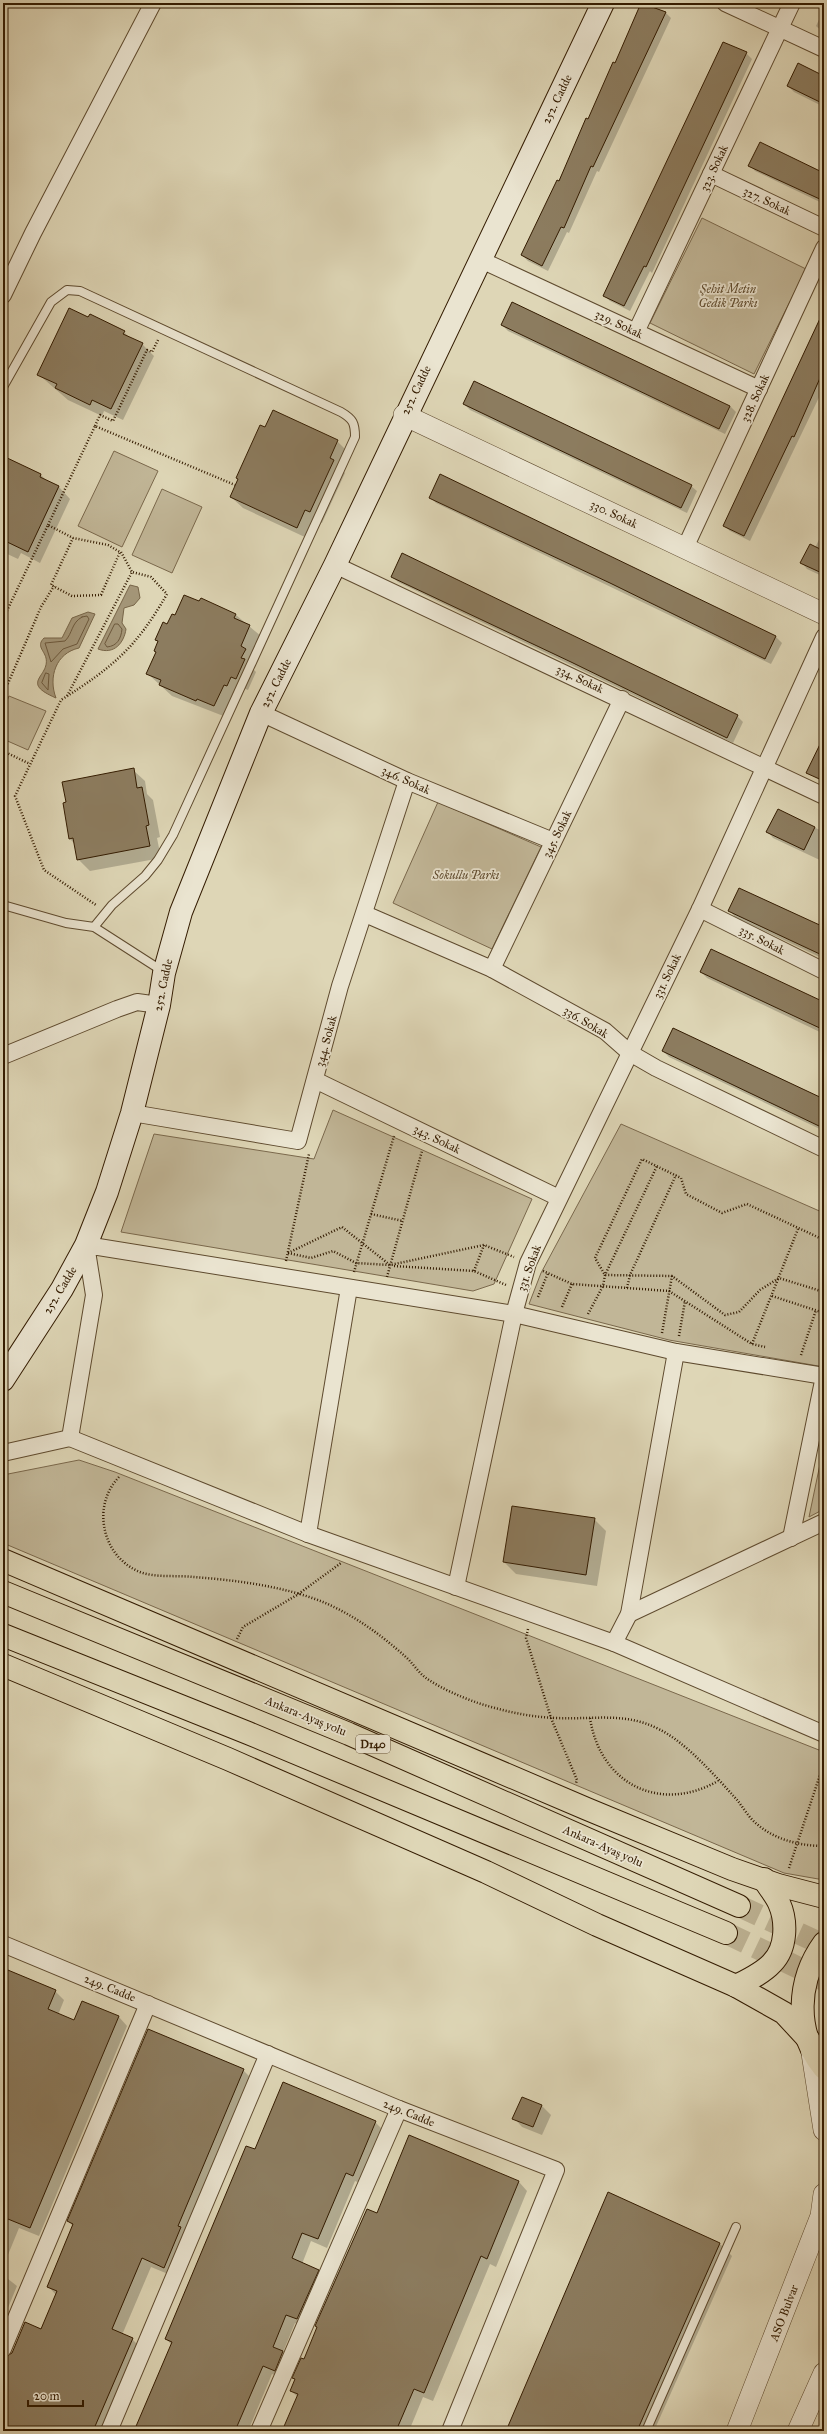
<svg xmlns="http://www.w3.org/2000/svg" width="827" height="2434" font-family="'IM FELL Great Primer',serif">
<rect width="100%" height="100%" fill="#ded6b6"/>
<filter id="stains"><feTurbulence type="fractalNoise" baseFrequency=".005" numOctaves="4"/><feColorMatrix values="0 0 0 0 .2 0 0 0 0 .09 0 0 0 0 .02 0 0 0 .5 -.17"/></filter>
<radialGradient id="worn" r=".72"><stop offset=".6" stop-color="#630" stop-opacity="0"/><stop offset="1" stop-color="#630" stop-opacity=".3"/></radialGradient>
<g fill="#c1b697" stroke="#7a684c">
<polygon points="702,218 806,269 754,374 650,323"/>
<polygon points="114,451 158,471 122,547 78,526"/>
<polygon points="162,489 202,507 172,573 132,555"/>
<polygon points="9,696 46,711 28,750 3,739 3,710"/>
<polygon points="438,802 541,847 492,949 393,903"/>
<polygon points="333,1110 532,1199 494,1284 473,1291 121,1232 154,1134 314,1159"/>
<polygon points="621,1124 824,1213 824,1367 669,1340 529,1304 541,1273"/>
<polygon points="824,1445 824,1509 809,1517"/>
<polygon points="79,1460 115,1472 824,1752 824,1880 784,1873 3,1543 3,1475"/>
</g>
<g fill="#a49678" stroke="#776548">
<path d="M130 585 138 587 140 598 134 605 124 608 122 623 126 629C124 643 114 655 98 649Z"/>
<path d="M88 612 95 614 79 648C56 653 48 677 56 698 19 682 50 677 46 658 44 650 36 646 44 638H62L72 618Z"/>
</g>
<g fill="#0003">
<polygon points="643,3 665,12 671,18 599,172 597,171 569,233 567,232 548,271 528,261 522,255 616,64"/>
<polygon points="824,9 824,33 816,26"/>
<polygon points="746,53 752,59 652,273 650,271 630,311 610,301 604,295"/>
<polygon points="824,77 824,107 794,92 788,86"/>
<polygon points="750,165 824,174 824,204 755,171"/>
<polygon points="824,314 824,387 750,541 730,531 724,526"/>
<polygon points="502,325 730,406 736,412 725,434 508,331"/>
<polygon points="124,332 131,339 142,344 154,356 123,420 104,411 102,416 68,400 38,374"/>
<polygon points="464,404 691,486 697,491 687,513 470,410"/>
<polygon points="337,441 349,453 341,469 345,473 322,523 317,521 309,539 243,508 231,497 239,479"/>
<polygon points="3,461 41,475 47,481 59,487 70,499 40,563 21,553 18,559 3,552"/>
<polygon points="440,476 776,637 782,643 771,664 436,503 430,497"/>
<polygon points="824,529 824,577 807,569 802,563 815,548"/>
<polygon points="392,577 737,716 743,722 733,743 398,582"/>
<polygon points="201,599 236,615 262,637 253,669 256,672 248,690 243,688 226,717 172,696 147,673 157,653 159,642 156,639 176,616"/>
<polygon points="824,754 824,783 808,773"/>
<polygon points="133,770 145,781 147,794 153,800 160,837 157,838 161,858 90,871 78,859 75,844 70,839 64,804"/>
<polygon points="778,810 824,832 824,862 773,838 768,832"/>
<polygon points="730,911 824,929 824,959 735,917"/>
<polygon points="701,972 824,1004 824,1034 707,978"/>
<polygon points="663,1051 824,1100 824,1131 669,1057"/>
<polygon points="594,1519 606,1531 597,1586 516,1574 504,1562"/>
<polygon points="3,1972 55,1991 64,2000 58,2015 74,2021 119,2017 127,2026 39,2236 19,2228 3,2267"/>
<polygon points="243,2070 252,2079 173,2276 151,2267 122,2335 132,2339 141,2348 106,2431 3,2431 3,2359 41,2330 56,2295 48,2286 73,2226 68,2221"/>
<polygon points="522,2098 542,2106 551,2115 542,2135 522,2127 514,2118"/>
<polygon points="375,2122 384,2131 362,2184 355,2181 327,2248 311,2241 302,2264 318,2271 327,2280 306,2328 295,2323 283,2352 292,2361 284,2379 272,2374 248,2431 136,2431 172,2345 166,2339 256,2151"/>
<polygon points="519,2182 527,2191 496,2267 490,2264 433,2401 423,2397 409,2431 283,2431 298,2397 291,2391 296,2380 293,2378 304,2360 318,2328 316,2326"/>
<polygon points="609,2194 720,2244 732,2256 654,2431 507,2431"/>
<polygon points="3,2275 17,2286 5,2315 15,2324 3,2354"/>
</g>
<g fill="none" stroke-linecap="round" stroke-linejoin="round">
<g stroke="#6c583c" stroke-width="1">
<path d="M82 617 87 616 89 619 77 644 63 649 51 662 45 643 65 641C73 633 71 623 82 617Z"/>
<path d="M115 624H118L122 629C121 639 117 646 107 647L105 644Z"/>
<polygon points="46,673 49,674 48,690 42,683"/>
</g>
</g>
<g fill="#8c7c5f" stroke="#331b00">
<polygon points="641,3 666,12 593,167 591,166 564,228 561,227 542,266 521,255 557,180 559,181 586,118 588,119 613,62 615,63"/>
<polygon points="723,42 747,52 646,267 644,266 624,306 603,296"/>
<polygon points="798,63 824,76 824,104 787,86"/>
<polygon points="760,142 824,173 824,201 748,166"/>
<polygon points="512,302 730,406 719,429 501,325"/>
<polygon points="69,308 88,317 90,314 125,331 123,334 143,343 111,409 92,400 90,405 55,388 57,384 37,375"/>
<polygon points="824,310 824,369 794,437 792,436 744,536 723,526"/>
<polygon points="474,381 692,485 681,508 463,404"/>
<polygon points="273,410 338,440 330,458 334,460 310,512 305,510 297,528 230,497 238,479 236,478 260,425 265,427"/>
<polygon points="3,456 41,474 40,477 59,486 28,552 3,540"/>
<polygon points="440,474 776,636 765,659 610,583 429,498"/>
<polygon points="810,544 824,551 824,574 800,563"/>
<polygon points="402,553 738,715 727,738 571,662 391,577"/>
<polygon points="184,595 199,601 201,598 236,614 234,618 250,625 241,646 246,649 241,658 245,659 236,679 231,677 227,686 224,685 214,706 197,699 196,701 159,685 161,680 146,674 156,652 154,651 158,641 155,640 163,622 167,624 172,614 175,615"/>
<polygon points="824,736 824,781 806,773"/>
<polygon points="134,768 137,788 142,787 149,825 146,826 150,846 77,860 73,838 69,839 63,803 66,802 62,782"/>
<polygon points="778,809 815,827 804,850 766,832"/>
<polygon points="739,888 824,927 824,956 728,911"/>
<polygon points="711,949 824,1002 824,1030 700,972"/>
<polygon points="673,1028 824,1099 824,1116 819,1126 662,1051"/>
<polygon points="512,1506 595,1518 586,1575 503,1562"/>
<polygon points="3,1968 56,1990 48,2009 74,2020 82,2001 119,2016 30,2228 3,2217"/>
<polygon points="148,2029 244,2069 178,2226 181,2227 164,2268 142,2258 112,2329 133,2338 93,2431 3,2431 3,2358 12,2353 25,2322 41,2329 57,2291 47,2287 73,2224 67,2221"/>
<polygon points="283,2082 376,2121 353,2176 346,2173 318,2239 302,2233 292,2258 319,2270 297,2319 286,2315 273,2347 283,2351 275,2371 263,2366 235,2431 134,2431 172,2342 165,2339 246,2146 255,2149"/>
<polygon points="522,2097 542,2105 533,2127 512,2119"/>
<polygon points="409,2135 519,2181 487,2259 481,2256 424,2393 414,2389 396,2431 282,2431 298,2394 290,2391 295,2379 292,2378 301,2358 304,2359 317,2327 315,2326 367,2209 377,2213"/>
<polygon points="608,2192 720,2243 637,2431 506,2431"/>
</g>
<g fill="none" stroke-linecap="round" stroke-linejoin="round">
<g stroke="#bcb192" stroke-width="22" stroke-dasharray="22 11" stroke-linecap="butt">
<polyline points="739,1906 824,1945"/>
<polyline points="726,1933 824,1980"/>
</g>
<g stroke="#5e4a2e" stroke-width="10">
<g id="service">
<path d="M3 387 51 302 67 290 80 291 341 412C353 419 355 423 355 437L173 835 158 860 145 876 112 905 94 927"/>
<polyline points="3,905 66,923 94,927 164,972"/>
<polyline points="646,2431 736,2227"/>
</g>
</g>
<g stroke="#5e4a2e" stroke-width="18">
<g id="minor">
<polyline points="725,3 824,49"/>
<polyline points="711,174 824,228"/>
<polyline points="479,259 759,389"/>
<polyline points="3,295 33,233 153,3"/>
<polyline points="636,332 792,3"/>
<polyline points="685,548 824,248"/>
<polyline points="335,565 824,796"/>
<polyline points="261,713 407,781 553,841"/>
<polyline points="700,909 824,971"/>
<polyline points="365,914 492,969 605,1031 630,1053 656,1068 824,1149"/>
<polyline points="492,969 622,699"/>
<polyline points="3,1056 117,1009 137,1002 159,1005"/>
<polyline points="315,1080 559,1198"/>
<polyline points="132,1113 298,1141 340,986 407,781"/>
<polyline points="824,1376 676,1352 514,1314 86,1245 94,1295 70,1438 308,1534 614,1643 824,1734"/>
<polyline points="3,1453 70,1438"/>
<polyline points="308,1534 349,1288"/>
<polyline points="791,1538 824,1376"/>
<polyline points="456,1587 514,1314 528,1263 700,909 824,637"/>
<polyline points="629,1614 824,1522"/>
<polyline points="614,1643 629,1614 676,1352"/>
<polyline points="3,1944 399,2109 556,2170 450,2431"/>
<polyline points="3,2349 148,2004"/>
<polyline points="109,2431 268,2054"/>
<polyline points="259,2431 399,2109"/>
</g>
</g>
<g stroke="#5e4a2e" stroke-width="22">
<g id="tertiary">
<polyline points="404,415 824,614"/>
<polyline points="811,2047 824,2130"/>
<polyline points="737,2431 821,2216 824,2194"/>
<polyline points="798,2431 824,2373"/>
</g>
</g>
<g stroke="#331b00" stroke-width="24">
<polyline id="secondary" points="3,1380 62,1289 86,1245 107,1192 132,1113 159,1005 164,973 181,912 261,713 335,565 603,3"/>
</g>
<g stroke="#331b00" stroke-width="24">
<g id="trunk">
<polyline points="3,1560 587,1809 732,1869 778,1885 824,1897"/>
<polyline points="3,1592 349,1734 739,1906"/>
<polyline points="3,1635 248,1733 726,1933"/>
<polyline points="3,1665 228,1759 486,1872 597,1925 736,1986 784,2013 809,2040"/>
<path d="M824 1943C797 1980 794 2032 824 2068"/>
<path d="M736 1986C748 1980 763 1973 772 1963 787 1948 787 1921 779 1903 775 1894 768 1887 764 1879"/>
</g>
</g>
<g stroke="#331b00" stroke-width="2.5" stroke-dasharray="1 2" stroke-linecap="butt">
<polyline points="95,426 100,415 113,421 147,350 152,352 158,340"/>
<polyline points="48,525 95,426 235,485"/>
<polyline points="121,552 132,572"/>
<polyline points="3,619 48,525 73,538 108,545 120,552 101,595 72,596 51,585 73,538"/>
<polyline points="3,695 41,607 54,586"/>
<path d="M67 696 132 572 151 577 167 594C136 648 113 667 61 700L15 796 44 870 96 905"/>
<polyline points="3,751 30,764"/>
<polyline points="371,1214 403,1221"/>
<polyline points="824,1240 747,1204 722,1213 686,1194 681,1178 642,1159 595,1258 605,1275 672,1276 725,1315 739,1312 760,1290 779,1278 824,1292"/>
<polyline points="288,1253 342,1227 390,1265 484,1245 514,1257"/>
<polyline points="288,1253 311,1258 333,1251 356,1263 389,1265"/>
<polyline points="286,1261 309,1154"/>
<polyline points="394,1266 474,1271 506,1285"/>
<polyline points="474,1271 484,1245"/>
<polyline points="543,1271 572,1284 669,1291 752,1344 765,1347"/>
<polyline points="354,1272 394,1136"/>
<polyline points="387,1277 422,1151"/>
<polyline points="627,1288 630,1275 676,1175"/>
<polyline points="772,1296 824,1313"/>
<polyline points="538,1297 548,1273"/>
<polyline points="562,1307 572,1284"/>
<polyline points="588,1314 603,1286 605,1275 657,1166"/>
<polyline points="662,1333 672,1276"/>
<polyline points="679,1336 685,1301"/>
<polyline points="752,1344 798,1229"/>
<polyline points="801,1355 816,1310"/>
<path d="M119 1477C91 1506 102 1557 140 1572 156 1578 176 1575 193 1577 235 1580 283 1586 323 1602 354 1615 383 1636 408 1659 414 1665 419 1673 426 1678 440 1688 461 1697 478 1703 503 1711 529 1717 556 1718 602 1720 633 1709 675 1739 698 1756 719 1780 738 1801 744 1809 750 1819 758 1825 776 1840 801 1846 824 1846"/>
<polyline points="528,1629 526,1638 551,1718 577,1780 576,1783"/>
<polyline points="237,1639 243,1627 297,1595 341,1563"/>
<path d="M590 1718C600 1784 660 1814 718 1781"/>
<polyline points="789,1868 824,1763"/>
</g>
<use href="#service" stroke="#eae4d0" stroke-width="8"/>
<use href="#minor" stroke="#eae4d0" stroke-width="16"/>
<use href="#tertiary" stroke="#eae4d0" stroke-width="21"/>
<use href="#secondary" stroke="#eae4d0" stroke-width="22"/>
<use href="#trunk" stroke="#ded6b6" stroke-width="22"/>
</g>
<g text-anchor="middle" stroke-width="3.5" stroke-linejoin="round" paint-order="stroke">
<rect fill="#eae4d0" stroke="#6a573e" stroke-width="1" x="356" y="1735" width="34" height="18" rx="3"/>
<g font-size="11" font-weight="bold" fill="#331b00">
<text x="373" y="1748">D140</text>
</g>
<g font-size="12" fill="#331b00" stroke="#eae4d0">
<text transform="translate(557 99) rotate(-64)" y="4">252. Cadde</text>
<text transform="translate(714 168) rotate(-65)" y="4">323. Sokak</text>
<text transform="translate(767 201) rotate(25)" y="4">327. Sokak</text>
<text transform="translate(619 324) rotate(25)" y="4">329. Sokak</text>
<text transform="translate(416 390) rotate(-64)" y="4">252. Cadde</text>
<text transform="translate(755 398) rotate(-65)" y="4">328. Sokak</text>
<text transform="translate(614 514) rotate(25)" y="4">330. Sokak</text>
<text transform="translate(580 679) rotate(25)" y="4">334. Sokak</text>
<text transform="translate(276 683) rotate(-63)" y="4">252. Cadde</text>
<text transform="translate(406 780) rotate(24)" y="4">346. Sokak</text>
<text transform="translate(557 834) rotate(-64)" y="4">345. Sokak</text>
<text transform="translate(762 940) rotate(27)" y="4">335. Sokak</text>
<text transform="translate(667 976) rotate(-64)" y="4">331. Sokak</text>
<text transform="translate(163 985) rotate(-78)" y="4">252. Cadde</text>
<text transform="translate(586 1022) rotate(31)" y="4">336. Sokak</text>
<text transform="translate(326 1041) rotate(-75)" y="4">344. Sokak</text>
<text transform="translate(437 1139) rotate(26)" y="4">343. Sokak</text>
<text transform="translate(529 1268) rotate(-70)" y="4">331. Sokak</text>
<text transform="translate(60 1290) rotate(-59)" y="4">252. Cadde</text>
<text transform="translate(306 1716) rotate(22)" y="4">Ankara-Ayaş yolu</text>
<text transform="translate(603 1846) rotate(24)" y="4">Ankara-Ayaş yolu</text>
<text transform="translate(110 1988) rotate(22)" y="4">249. Cadde</text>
<text transform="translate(409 2113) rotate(22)" y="4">249. Cadde</text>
<text transform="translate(784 2313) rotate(-69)" y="4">ASO Bulvar</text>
</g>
<g font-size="12" font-style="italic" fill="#5e4a2d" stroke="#eae4d0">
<text x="728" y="293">Şehit Metin<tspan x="728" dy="14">Gedik Parkı</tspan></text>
<text x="466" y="879">Sokullu Parkı</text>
</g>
</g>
<rect width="827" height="2434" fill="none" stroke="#ded6b6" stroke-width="16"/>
<rect x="4" y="4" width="819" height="2426" fill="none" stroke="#331b00" stroke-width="2"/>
<rect x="8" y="8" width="811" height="2418" fill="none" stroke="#331b00"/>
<path d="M28 2400v6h55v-6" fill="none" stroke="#331b00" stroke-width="2"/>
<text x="34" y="2400" font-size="12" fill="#331b00" stroke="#eae4d0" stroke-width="3" paint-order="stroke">20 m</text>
<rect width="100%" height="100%" filter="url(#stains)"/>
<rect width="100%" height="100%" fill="url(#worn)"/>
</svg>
